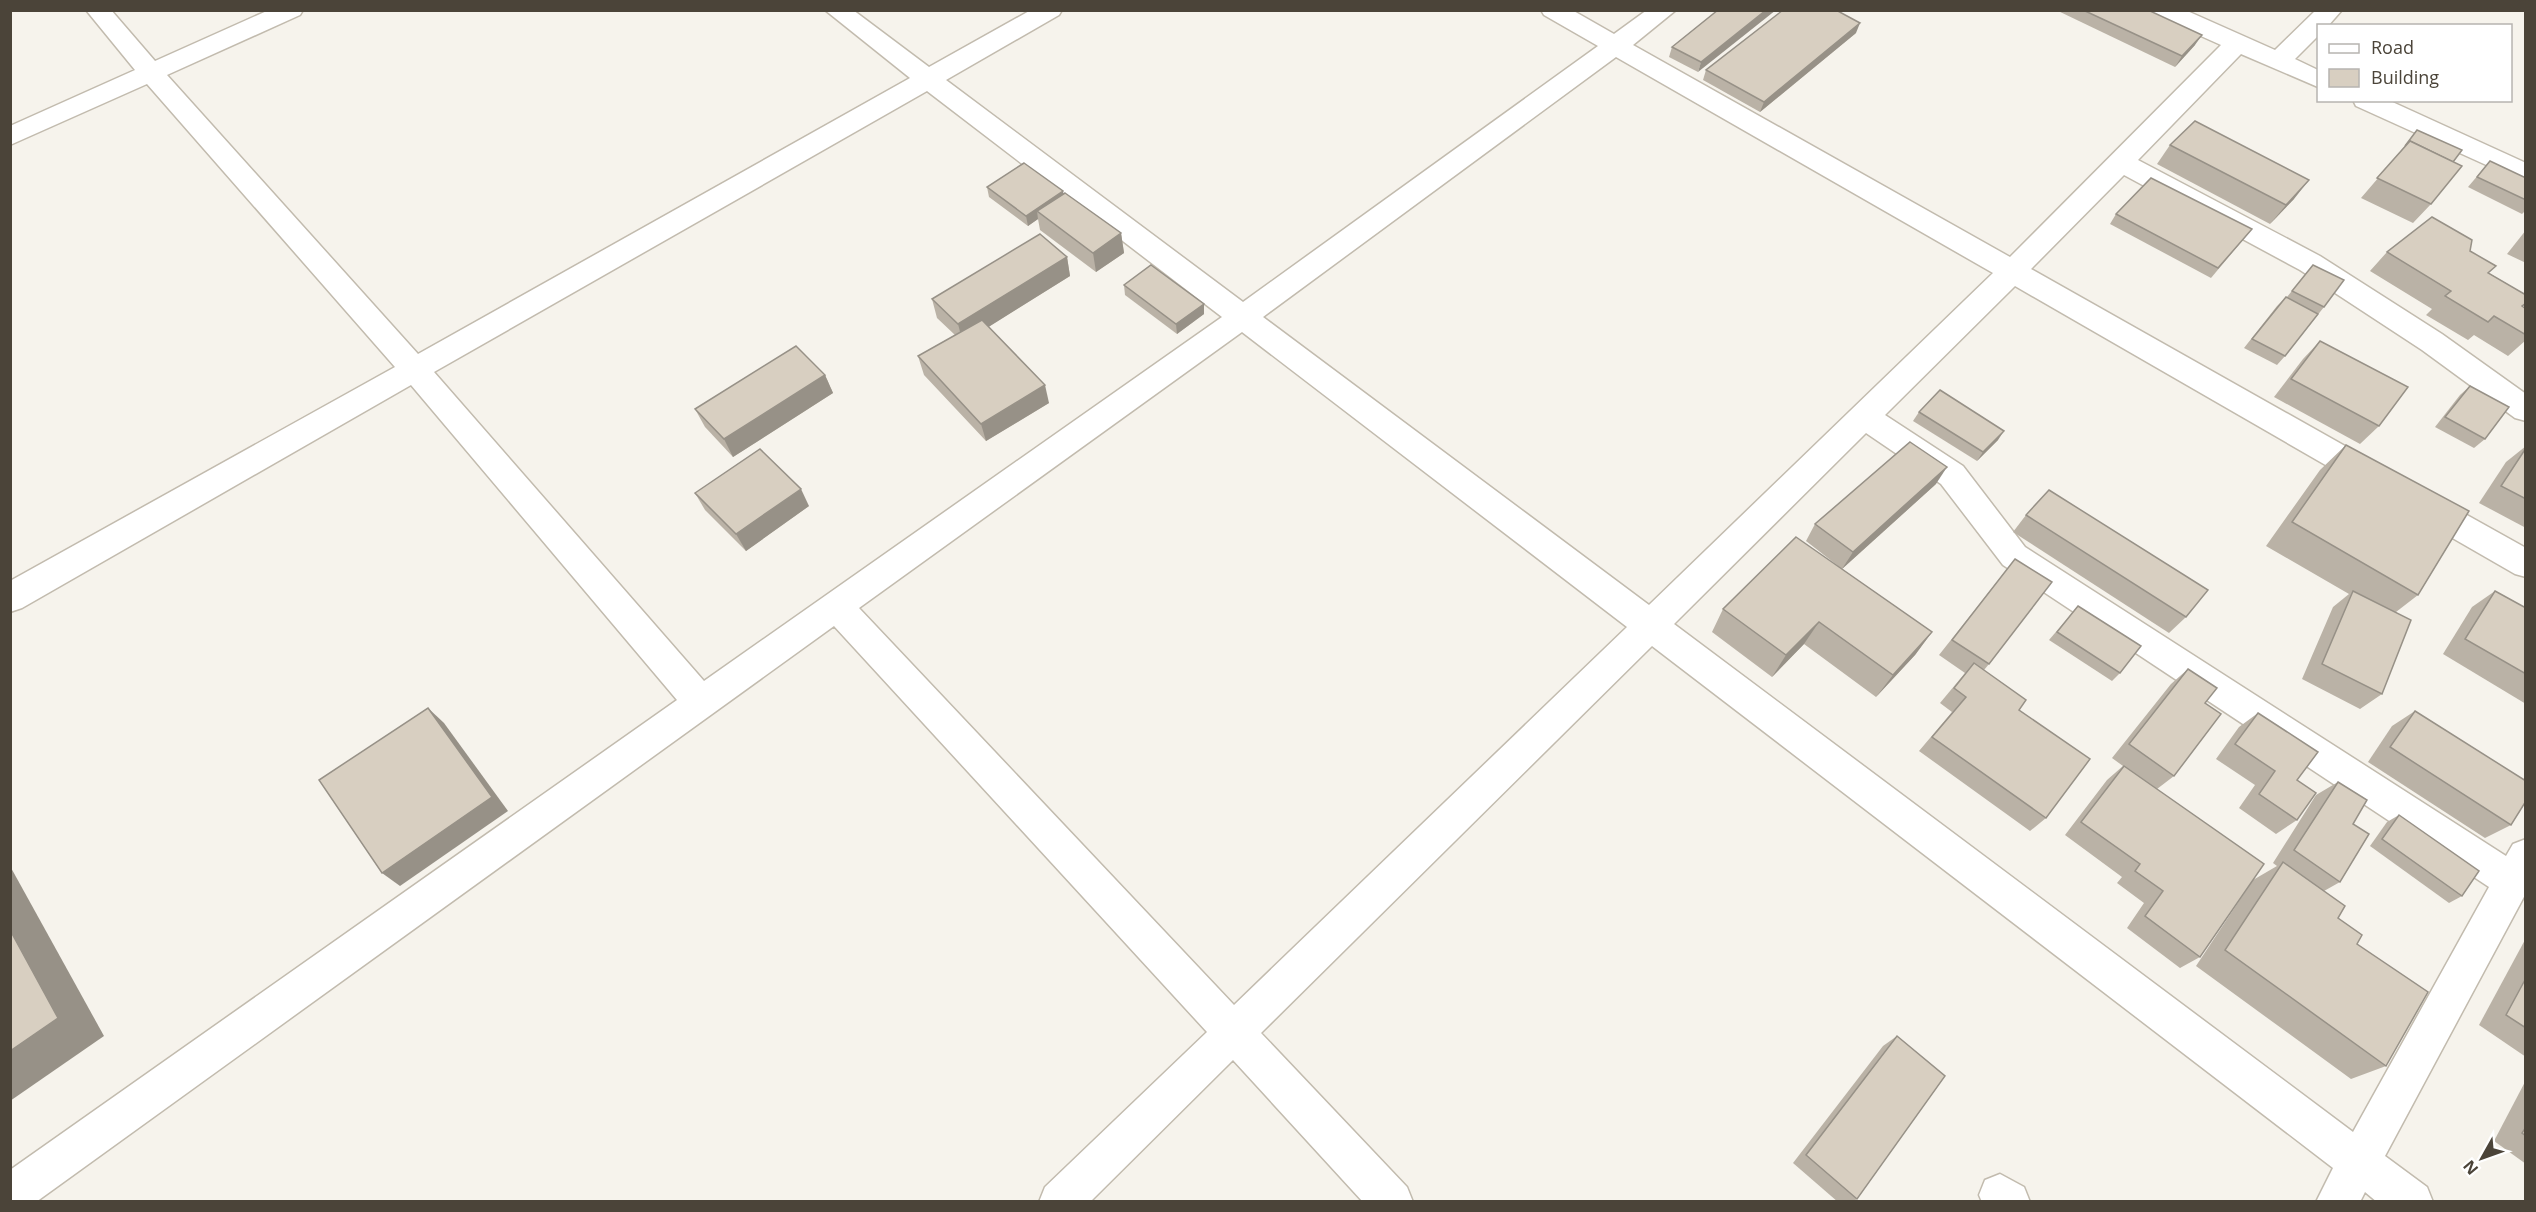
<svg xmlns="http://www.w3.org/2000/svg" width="2536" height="1212" font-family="'Open Sans',sans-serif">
<rect width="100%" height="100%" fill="#f6f3ec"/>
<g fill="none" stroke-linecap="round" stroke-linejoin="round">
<g stroke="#c2bbae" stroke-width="3">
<g id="street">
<path d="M86 10H111L155 61 269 10H303L300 15 167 75 418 354 910 78 825 10H853L929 67 1031 10H1062L1059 15 946 80 1243 302 1598 46 1544 15 1541 10H1572L1614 34 1647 10H1676L1633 45 2010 257 2221 45 2154 15 2151 10H2185L2275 50 2316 10H2342L2328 26H2318V36L2295 59 2318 70V87L2241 54 2138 160 2320 256 2442 334 2526 394V421L2515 418 2422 350 2300 270 2124 175 2031 269 2384 468 2389 477 2384 486 2373 489 2362 486 2015 286 1885 415 1963 466 2025 547 2506 856 2513 844 2526 839V893L2385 1156 2427 1187 2433 1202H2377L2365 1192 2360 1202H2316L2333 1168 1652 646 1261 1033 1407 1187 1413 1202H1363L1233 1060 1090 1202H1039L1045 1187 1207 1032 834 626 36 1202H10V1170L677 700 411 385 22 608 10 612V581L395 367 147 84 10 145V126L135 70ZM1616 57 1993 273 1649 605 1263 317ZM927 91 1222 317 704 681 434 372ZM1242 332 1627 627 1234 1005 859 608ZM1866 433 1941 484 2003 565 2489 887 2353 1132 1674 624Z"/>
<polygon points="2353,100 2388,100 2526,163 2526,183 2356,106"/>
<polygon points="2420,491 2431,495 2526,548 2526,577 2515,574 2409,513 2404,504 2409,495"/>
<polygon points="2000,1174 2024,1187 2030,1202 1982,1202 1979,1195 1985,1180"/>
</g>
</g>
<use href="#street" fill="#fff" fill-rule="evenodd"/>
</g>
<g fill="#bab2a6">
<polygon points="1718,10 1698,72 1669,57 1672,47"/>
<polygon points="2056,10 2148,10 2195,45 2175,67"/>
<polygon points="1856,33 1760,112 1703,80 1706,70"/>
<polygon points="2417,130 2453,162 2431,204 2413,223 2361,198 2397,156"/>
<polygon points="2170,145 2294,199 2270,224 2157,164"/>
<polygon points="2490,161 2526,178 2526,210 2522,214 2468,187"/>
<polygon points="987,187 1063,193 1121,233 1124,253 1096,272 1040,230 1038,219 1028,226 989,197"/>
<polygon points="2116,214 2252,229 2211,278 2110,224"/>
<polygon points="2526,230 2526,263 2507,254"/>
<polygon points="2470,251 2489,273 2526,295 2526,304 2522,307 2526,309 2526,340 2508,356 2474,335 2468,340 2426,315 2432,309 2370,271 2387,252"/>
<polygon points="1067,257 1070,276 988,327 1049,403 986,441 924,375 918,356 955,335 937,318 932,299"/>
<polygon points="2313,265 2324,307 2285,356 2277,365 2244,348 2277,306 2286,297 2287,297"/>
<polygon points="1124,285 1204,304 1204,314 1177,334 1125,295"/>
<polygon points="2320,341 2379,426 2360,444 2274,397 2303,359"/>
<polygon points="825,375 833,393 733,457 705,427 695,409"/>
<polygon points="2470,386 2485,439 2474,448 2435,427 2460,395"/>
<polygon points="1919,412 1998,440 1977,461 1913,421"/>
<polygon points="2346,445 2418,595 2396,612 2382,694 2360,709 2302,679 2333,607 2349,594 2266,546 2320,470"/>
<polygon points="2526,446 2526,528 2479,503 2506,462"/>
<polygon points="1936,484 1842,569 1932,632 1915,655 1876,697 1804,644 1772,677 1712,632 1723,609 1842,569 1806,541 1815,524"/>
<polygon points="695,493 809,506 746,551 705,510"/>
<polygon points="2026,515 2186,617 2169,633 2013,532"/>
<polygon points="2015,559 1989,664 1984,670 2019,710 2046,818 2030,831 1919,751 1952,712 1940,703 1965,673 1939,655"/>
<polygon points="2495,591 2526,608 2526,704 2443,654 2472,607"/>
<polygon points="2078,606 2120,673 2112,681 2049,640"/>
<polygon points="2188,669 2205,703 2174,776 2157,789 2200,957 2180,968 2127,928 2144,903 2117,883 2122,877 2065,835 2107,780 2123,766 2112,758 2171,684"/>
<polygon points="2415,711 2511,825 2485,838 2368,762 2392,726"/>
<polygon points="2258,713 2297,780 2297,820 2276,834 2239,808 2255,785 2216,759 2239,727"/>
<polygon points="2338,782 2353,824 2340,882 2324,891 2338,918 2357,944 2386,1066 2351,1079 2196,966 2253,880 2277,866 2273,863 2316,795"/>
<polygon points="2399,815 2462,896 2449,903 2370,846 2387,822"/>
<polygon points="2526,938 2526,1057 2479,1025"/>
<polygon points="1897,1036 1857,1199 1852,1202 1838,1202 1793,1163 1883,1046"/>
<polygon points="2526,1080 2526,1164 2494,1141"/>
</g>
<g fill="#979187">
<polygon points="1766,10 1776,10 1698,72 1701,62"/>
<polygon points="1860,23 1856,33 1760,112 1764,102"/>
<polygon points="2202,35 2195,45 2175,67 2182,56"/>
<polygon points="2309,180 2294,199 2270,224 2286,205"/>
<polygon points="1063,191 1065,202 1037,211 1038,219 1028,226 1026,216"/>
<polygon points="1121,233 1124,253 1096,272 1093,253"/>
<polygon points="1067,257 1070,276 963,343 958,324"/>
<polygon points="1204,304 1204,314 1177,334 1176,324"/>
<polygon points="825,375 833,393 733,457 724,439"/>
<polygon points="1045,385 1049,403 986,441 981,424"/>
<polygon points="2004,431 1998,440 1977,461 1983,452"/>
<polygon points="1947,467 1936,484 1842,569 1853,552"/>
<polygon points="801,489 809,506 746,551 736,534"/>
<polygon points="1819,622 1804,644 1772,677 1786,655"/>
<polygon points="1932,632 1915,655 1876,697 1893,675"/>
<polygon points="428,708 444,723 508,811 400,886 382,873"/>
<polygon points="10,866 104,1036 10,1101"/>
</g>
<g fill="#d8cfc1" stroke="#979187" stroke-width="1.5">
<polygon points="1718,10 1766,10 1701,62 1672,47"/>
<polygon points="1783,10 1836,10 1860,23 1764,102 1706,70"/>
<polygon points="2083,10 2148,10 2202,35 2182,56"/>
<polygon points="2195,121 2309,180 2286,205 2170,145"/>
<polygon points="2417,130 2462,150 2453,162 2410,141 2405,146"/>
<polygon points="2410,141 2462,166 2431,204 2377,178"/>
<polygon points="2490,161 2526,178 2526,200 2477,177"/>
<polygon points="1024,163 1063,191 1026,216 987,187"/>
<polygon points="2151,178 2252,229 2218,268 2116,214"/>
<polygon points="1065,193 1121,233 1093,253 1037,211"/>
<polygon points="2432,217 2472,240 2470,251 2496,266 2488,273 2526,295 2526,303 2522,306 2526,309 2526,335 2494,316 2488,322 2445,296 2451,291 2387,252"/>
<polygon points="1040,234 1067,257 958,324 932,299"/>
<polygon points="1151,265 1204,304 1176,324 1124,285"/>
<polygon points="2313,265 2344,280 2324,307 2292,291"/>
<polygon points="2286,297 2318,314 2285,356 2252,339"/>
<polygon points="982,320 1045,385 981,424 918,356"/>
<polygon points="2320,341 2408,387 2379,426 2291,379"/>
<polygon points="796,346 825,375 724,439 695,409"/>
<polygon points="2470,386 2509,407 2485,439 2445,417"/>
<polygon points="1940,390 2004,431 1983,452 1919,412"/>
<polygon points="1910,442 1947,467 1853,552 1815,524"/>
<polygon points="2346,445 2469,511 2418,595 2292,522"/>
<polygon points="2526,448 2526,499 2501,486"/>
<polygon points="760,449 801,489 736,534 695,493"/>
<polygon points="2049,490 2208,590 2186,617 2026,515"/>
<polygon points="1796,537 1932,632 1893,675 1819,622 1786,655 1723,609"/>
<polygon points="2015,559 2052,582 1989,664 1952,640"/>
<polygon points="2353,591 2411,620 2382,694 2322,664"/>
<polygon points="2495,591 2526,608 2526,674 2465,639"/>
<polygon points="2078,606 2141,646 2120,673 2057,632"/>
<polygon points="1974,663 2026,700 2019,710 2090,759 2046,818 1932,737 1966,697 1954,688"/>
<polygon points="2188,669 2217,688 2205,703 2221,714 2174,776 2129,744"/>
<polygon points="428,708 492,797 382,873 319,780"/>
<polygon points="2415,711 2526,781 2526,801 2511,825 2390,747"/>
<polygon points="2258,713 2318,752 2297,780 2316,793 2297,820 2259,794 2275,771 2235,744"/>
<polygon points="2124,766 2264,864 2200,957 2145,916 2163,891 2135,871 2140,864 2081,822"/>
<polygon points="2338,782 2367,800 2353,824 2369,834 2340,882 2294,850"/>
<polygon points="2399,815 2479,871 2462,896 2382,839"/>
<polygon points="2283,862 2345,906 2338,918 2362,935 2357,944 2428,992 2386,1066 2225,950"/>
<polygon points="10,930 58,1018 10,1051"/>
<polygon points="2526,978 2526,1028 2506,1015"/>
<polygon points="1897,1036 1945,1076 1857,1199 1806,1155"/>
<polygon points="2526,1127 2526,1136 2522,1133"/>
</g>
<rect width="2536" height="1212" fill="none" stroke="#4b4439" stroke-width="24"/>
<rect x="2317" y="24" width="195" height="78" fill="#ffffff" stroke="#b7b4b0" stroke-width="1.5"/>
<rect x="2329" y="44" width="30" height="9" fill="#ffffff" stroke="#b7b4b0" stroke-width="1.5"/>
<text x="2371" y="54" font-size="18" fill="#4b4439">Road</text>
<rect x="2329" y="69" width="30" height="18" fill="#d8cfc1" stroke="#b7b4b0" stroke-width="1.5"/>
<text x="2371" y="84" font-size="18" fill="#4b4439">Building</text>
<g transform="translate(2482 1158) rotate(230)" stroke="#ffffff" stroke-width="4.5" paint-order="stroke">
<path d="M0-4.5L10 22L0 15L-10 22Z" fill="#4b4439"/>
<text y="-9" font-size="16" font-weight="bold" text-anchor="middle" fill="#4b4439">N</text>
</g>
</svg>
